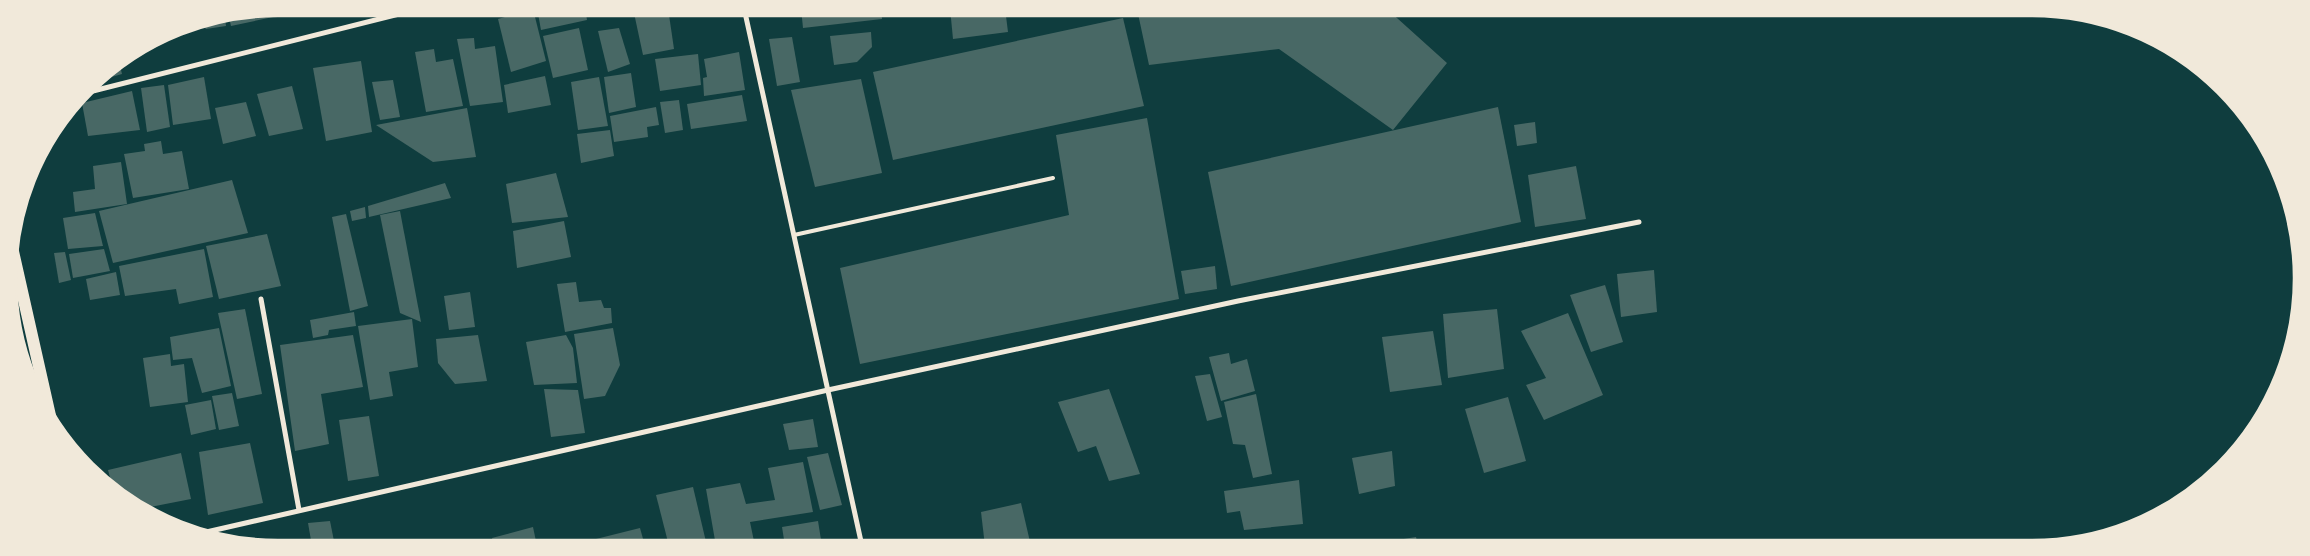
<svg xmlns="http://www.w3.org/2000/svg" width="2310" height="556" font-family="'Exo 2',sans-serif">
<rect width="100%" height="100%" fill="#0f3d3e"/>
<g fill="#486865">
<polygon points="537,8 585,8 587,20 541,30"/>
<polygon points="592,8 631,8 631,9 593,15"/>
<polygon points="657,8 668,8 674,49 643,55 634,13"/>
<polygon points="801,8 881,8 882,19 803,28"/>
<polygon points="950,8 1005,8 1008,32 953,39"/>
<polygon points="271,9 273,17 231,26 229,17"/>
<polygon points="533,9 546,61 511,72 498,19"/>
<polygon points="1137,9 1387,9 1447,63 1393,130 1279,49 1149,65"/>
<polygon points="225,18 226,26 206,29 201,23"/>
<polygon points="1123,18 1144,106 893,160 873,72"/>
<polygon points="579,28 588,70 553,78 543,36"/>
<polygon points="619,28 630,64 608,72 598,31"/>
<polygon points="871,32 872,47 857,62 834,65 830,36"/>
<polygon points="792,37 800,82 777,86 769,39"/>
<polygon points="474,38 475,49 495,46 503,102 470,106 457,39"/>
<polygon points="434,49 436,62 453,59 463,106 426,112 415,52"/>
<polygon points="739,52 745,90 704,96 703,78 707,77 704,59"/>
<polygon points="698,54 701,85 660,91 655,59"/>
<polygon points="361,61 372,132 326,141 313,68"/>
<polygon points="119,62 122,74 94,82 99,75"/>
<polygon points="631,73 636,107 609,113 604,77"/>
<polygon points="545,76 551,105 508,113 504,85"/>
<polygon points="204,77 211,119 173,125 168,85"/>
<polygon points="599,77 608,126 578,130 571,82"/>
<polygon points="861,79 882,173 815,187 791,90"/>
<polygon points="393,80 400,117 380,120 372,82"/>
<polygon points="164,85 170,127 147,132 141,88"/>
<polygon points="292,86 303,129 269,136 257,94"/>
<polygon points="132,91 140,130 88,136 82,103"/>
<polygon points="742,95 747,121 691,129 687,104"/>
<polygon points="679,100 683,130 665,133 660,102"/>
<polygon points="246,102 256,136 223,144 215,108"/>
<polygon points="656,107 659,125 647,127 648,137 614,142 610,116"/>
<polygon points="1498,107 1521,222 1231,286 1208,172"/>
<polygon points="467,108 476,157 433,162 376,125"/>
<polygon points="1147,118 1179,299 860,364 840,268 1069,215 1056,135"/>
<polygon points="1535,122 1537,143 1517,146 1514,125"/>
<polygon points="610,130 614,156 581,163 577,134"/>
<polygon points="161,141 163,154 182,151 189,189 133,198 124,154 145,151 144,144"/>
<polygon points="121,162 127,204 75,212 73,192 95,189 93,166"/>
<polygon points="1576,166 1586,219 1535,227 1528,175"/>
<polygon points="556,173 568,217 512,223 506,184"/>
<polygon points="232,180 248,233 113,263 99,211"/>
<polygon points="445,183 451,198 369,217 368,206"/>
<polygon points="365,207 366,218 352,221 350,211"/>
<polygon points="400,211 421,322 400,313 380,215"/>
<polygon points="95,213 103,246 68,249 63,218"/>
<polygon points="346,214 368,306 350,311 332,217"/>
<polygon points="564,221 571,257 517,268 513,231"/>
<polygon points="267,234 281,286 219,299 206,246"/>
<polygon points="104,249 110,271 73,278 69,254"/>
<polygon points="204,249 213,297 179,304 176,289 125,296 119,266"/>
<polygon points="65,252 71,280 59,283 54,253"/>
<polygon points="1215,266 1217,289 1185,294 1181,271"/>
<polygon points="1654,270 1657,312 1621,317 1617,274"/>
<polygon points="116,272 120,295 90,300 86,279"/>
<polygon points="576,282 579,302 601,300 604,308 611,308 612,323 565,332 557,284"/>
<polygon points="1605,285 1623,342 1591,352 1570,295"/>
<polygon points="470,292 475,327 449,330 444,296"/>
<polygon points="245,309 262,394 237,399 218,313"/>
<polygon points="1497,309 1504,369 1448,378 1443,314"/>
<polygon points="354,312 356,326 329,330 328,335 313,338 310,320"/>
<polygon points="1568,313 1603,395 1544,420 1526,385 1546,378 1521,331"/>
<polygon points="412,319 418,367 389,372 393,396 370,400 358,326"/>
<polygon points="219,328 231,386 202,393 192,358 173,360 170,337"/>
<polygon points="613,328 620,365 605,396 584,399 574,334"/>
<polygon points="1433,331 1442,385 1390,392 1382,337"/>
<polygon points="353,335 363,387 321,394 329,444 295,451 280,345"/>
<polygon points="478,335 487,381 455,384 438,363 436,339"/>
<polygon points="566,335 573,348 577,383 534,385 526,342"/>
<polygon points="1229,353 1231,364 1247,359 1255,391 1221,401 1209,357"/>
<polygon points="170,354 171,366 184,364 188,402 150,407 143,358"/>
<polygon points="1210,374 1222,417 1207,421 1195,376"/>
<polygon points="544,389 578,390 585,433 551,437"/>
<polygon points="1109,389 1140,474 1109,481 1096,446 1078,452 1058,402"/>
<polygon points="232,393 239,426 219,430 212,396"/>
<polygon points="1256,394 1272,474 1253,478 1245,445 1233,444 1224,402"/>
<polygon points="1508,397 1526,461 1484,473 1465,409"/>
<polygon points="211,400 216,429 191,435 185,405"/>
<polygon points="369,416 379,476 348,481 339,420"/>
<polygon points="813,419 818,447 789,450 783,424"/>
<polygon points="250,443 263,503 208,515 199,452"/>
<polygon points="1392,451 1395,486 1359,494 1352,458"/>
<polygon points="181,453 191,499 140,509 112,485 108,470"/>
<polygon points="828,453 842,505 820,510 807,457"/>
<polygon points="803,462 813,512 750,522 755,546 716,546 706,489 740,483 746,504 775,500 768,468"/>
<polygon points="1299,480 1303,524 1244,530 1240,511 1227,513 1224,491"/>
<polygon points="693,487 707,546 669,546 656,495"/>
<polygon points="1021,503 1031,546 985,546 981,512"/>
<polygon points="330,521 335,546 312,546 308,523"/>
<polygon points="818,521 822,546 785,546 782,527"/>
<polygon points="533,527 537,546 494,546 492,538"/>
<polygon points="640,528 645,546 572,546 572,545"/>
<polygon points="1416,537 1418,546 1380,546 1379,543"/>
</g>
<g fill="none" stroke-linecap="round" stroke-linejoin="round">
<polyline stroke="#f1e9da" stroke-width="4" points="794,235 1053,178"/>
<g stroke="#f1e9da" stroke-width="5">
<polyline points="744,8 862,546"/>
<polyline points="85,93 423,8"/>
<polyline points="261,299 299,510"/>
<polyline points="202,533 828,390 1238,301 1639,222"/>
</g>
<polyline stroke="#f1e9da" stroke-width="12" points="12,247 51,420"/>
</g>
<path d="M0 0H2310V556H0ZM278 16H2032A262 262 0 0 1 2294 278V278A262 262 0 0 1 2032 540H278A262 262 0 0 1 16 278V278A262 262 0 0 1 278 16Z" fill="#f1e9da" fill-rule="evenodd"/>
<path fill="none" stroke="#f1e9da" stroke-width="2.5" d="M278 16H2032A262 262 0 0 1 2294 278V278A262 262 0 0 1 2032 540H278A262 262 0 0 1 16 278V278A262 262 0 0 1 278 16Z"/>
</svg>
